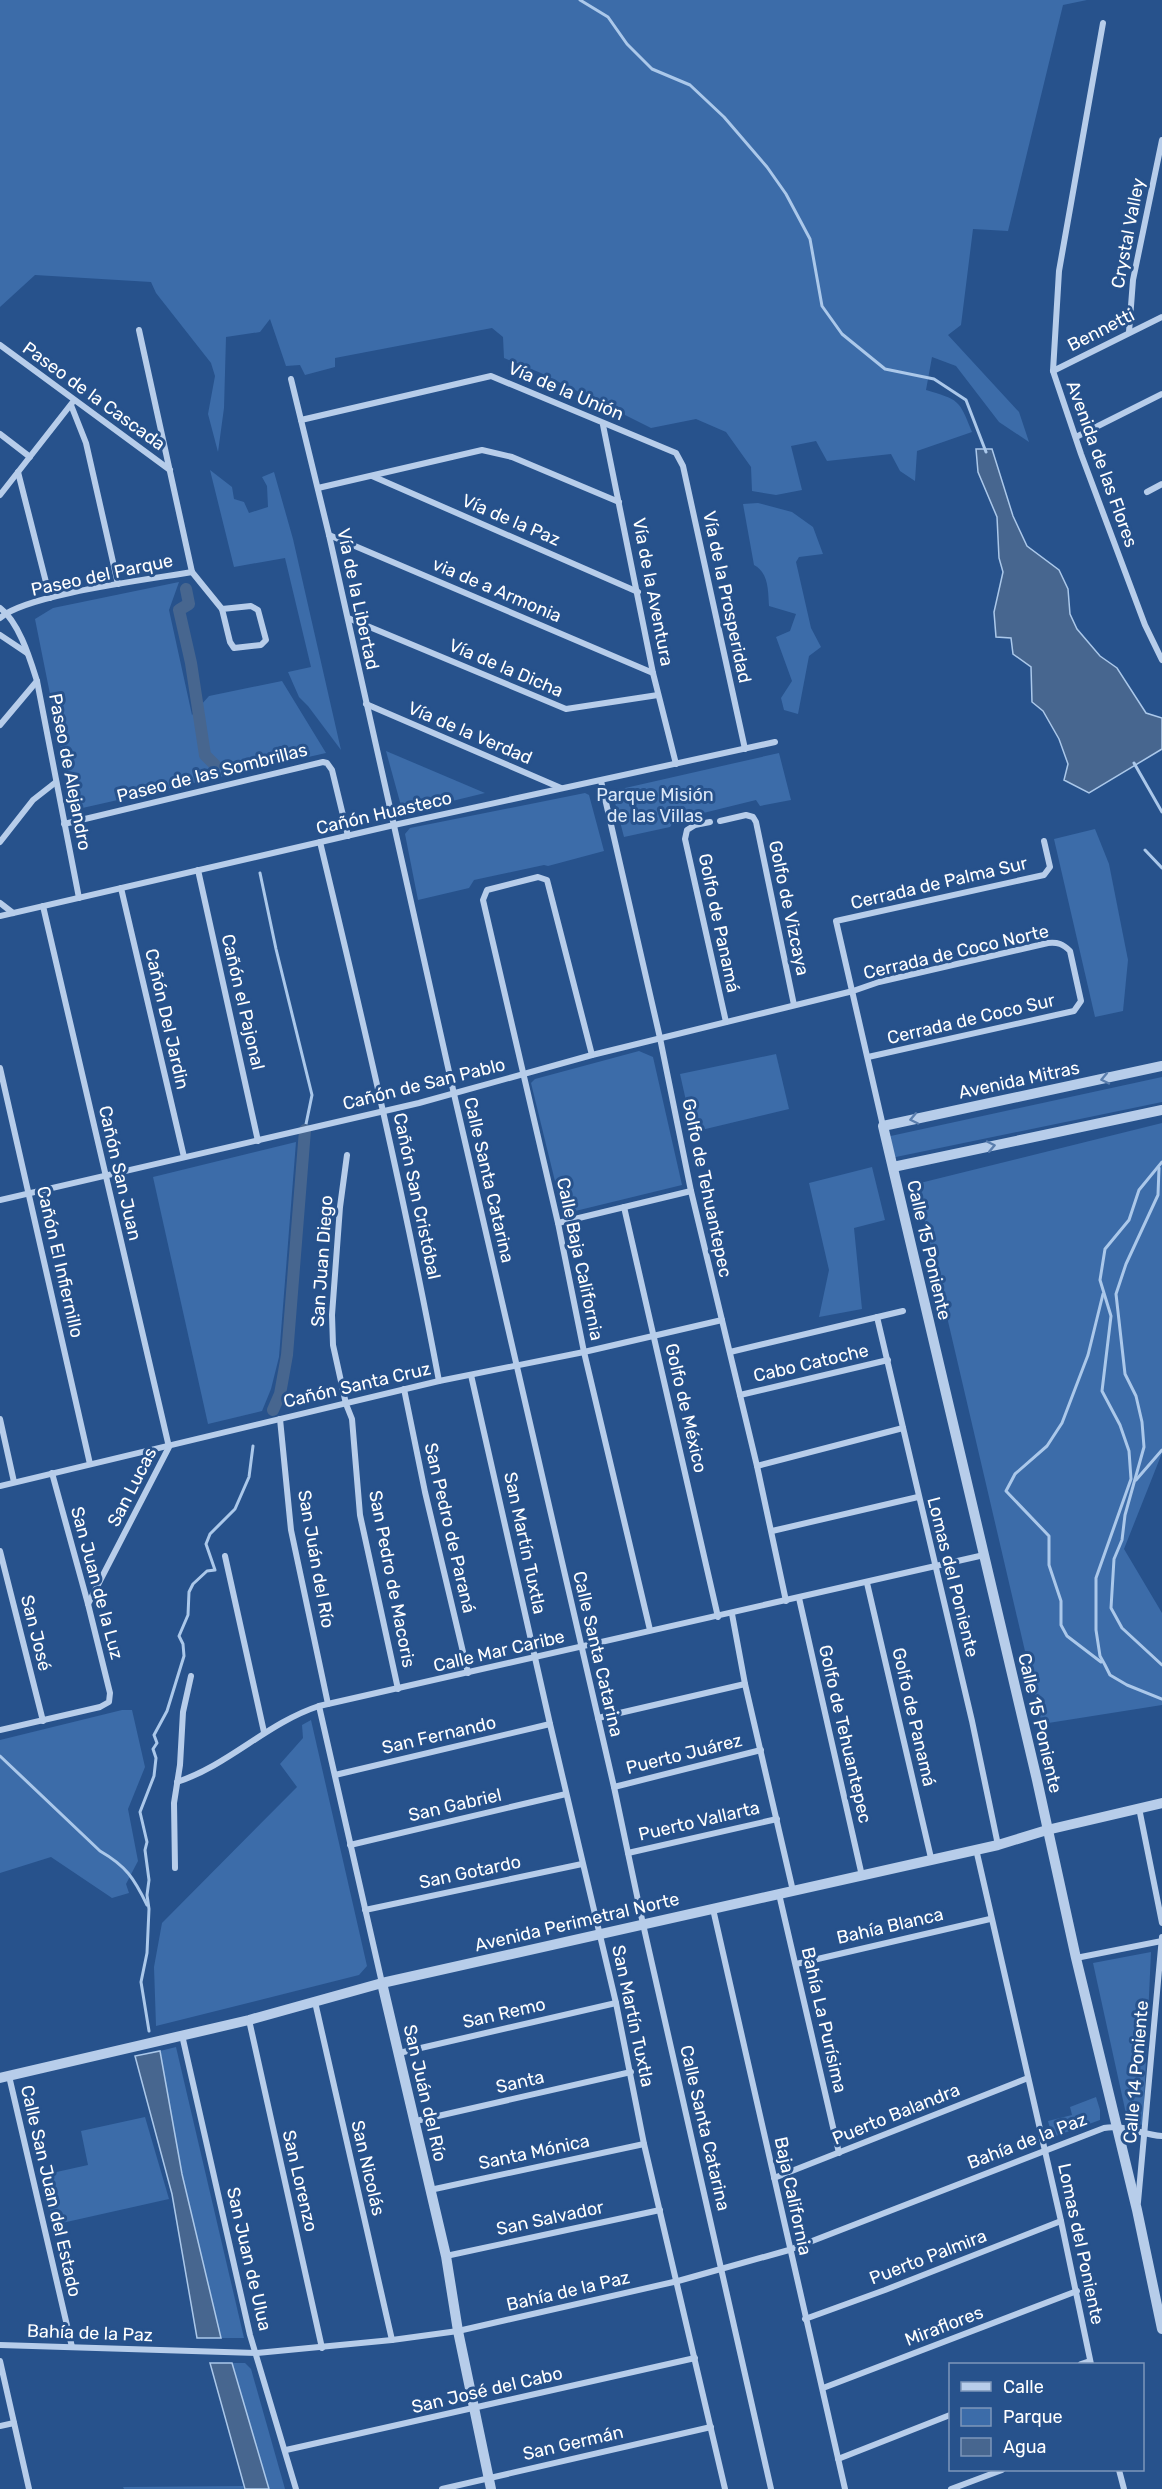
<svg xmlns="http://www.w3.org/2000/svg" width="1162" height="2489" font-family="Rubik,sans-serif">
<rect width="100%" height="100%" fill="#27528c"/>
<g fill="#3c6ca9">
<path d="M0 0H1087L1063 5 1008 231 973 229 961 325 948 335 1019 412 1029 442 999 422 956 366 932 357 926 390C959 400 959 399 972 432L917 451 915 481 900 471 891 454 827 461 816 441 791 446 802 490 776 495 752 491 751 467 726 432 696 419 651 428 541 373 504 358 503 337 492 328 335 358V367L305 375 300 365 286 366 270 319 260 332 226 337 224 408 218 452 208 414 215 376 211 363 156 293 151 282 35 275 0 307Z"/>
<polygon points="210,470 232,487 234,499 244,502 249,513 268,507 267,486 262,477 274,472 293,539 341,750 308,706 299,697 288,672 311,667 285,558 234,567"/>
<path d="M758 503 792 512 813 527 823 554 799 557 796 562 811 628 821 647 809 656 798 714 784 710 781 698 792 681 776 637 790 631 796 614 769 606C768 591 769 573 754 565L743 504Z"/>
<polygon points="179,582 169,610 192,715 209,696 282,681 326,753 78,809 72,804 35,619 53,608"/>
<polygon points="386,751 485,793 403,813"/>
<polygon points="779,753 791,800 760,806 756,800 675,820 670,827 624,837 612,791"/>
<polygon points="585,793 589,795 604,851 548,866 544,865 474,880 469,888 418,900 405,834 410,828"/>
<polygon points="1095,829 1109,864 1128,960 1123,1011 1095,1017 1054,839"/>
<polygon points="639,1051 653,1057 682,1185 563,1214 531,1083 535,1079"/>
<polygon points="776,1054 789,1109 693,1132 680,1074"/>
<polygon points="1162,1077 1162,1102 891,1158 886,1137"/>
<polygon points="1162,1123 1162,1453 1124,1549 1162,1613 1162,1705 1042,1724 916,1184"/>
<polygon points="296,1142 279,1357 271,1389 262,1411 208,1424 153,1177"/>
<polygon points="872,1167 885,1220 854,1228 862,1309 819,1317 829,1270 809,1183"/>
<polygon points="122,1710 132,1710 145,1767 128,1809 138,1861 126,1884 129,1893 112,1898 51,1857 0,1873 0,1740"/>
<polygon points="311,1720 367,1966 359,1975 156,2026 154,1967 162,1923 297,1787 280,1764 303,1738 302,1725"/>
<polygon points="1151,1952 1143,2125 1128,2123 1093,1963"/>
<polygon points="176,2047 244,2338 221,2338 182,2174 160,2051"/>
<polygon points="1096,2097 1100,2110 1100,2120 1056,2136 1051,2132 1048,2121 1072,2115 1070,2107"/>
<polygon points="145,2117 169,2199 53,2225 43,2175 88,2165 81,2131"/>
<polygon points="232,2363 245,2363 251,2369 285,2489 269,2489"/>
<polygon points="243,2486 244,2489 124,2489 123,2487"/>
</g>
<g fill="#47668f" stroke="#abc8ea" stroke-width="1.5">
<polygon points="976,449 992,449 1013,516 1027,546 1059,570 1068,589 1070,614 1077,629 1100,656 1117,668 1146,713 1162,718 1162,749 1089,793 1064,780 1068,764 1059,739 1043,711 1032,702 1031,667 1013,654 1011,638 996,637 994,612 1003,572 999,558 997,517 978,472"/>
<polygon points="160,2051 182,2174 221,2338 197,2338 172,2194 135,2056"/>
<polygon points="210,2363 232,2363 269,2489 245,2489"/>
</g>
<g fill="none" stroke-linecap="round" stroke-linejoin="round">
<g stroke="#abc8ea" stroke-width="3">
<polyline points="580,0 608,17 627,44 652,69 690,85 724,117 767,167 786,194 810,239 822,306 842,334 885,369 934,379 966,400 986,452"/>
<polyline points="1134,763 1162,812"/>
<polyline points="1145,850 1162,868"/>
<polyline points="260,873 276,949 312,1095 305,1129"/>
<polyline points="1162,1162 1139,1190 1129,1220 1105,1249 1100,1280 1111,1316 1102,1391 1120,1425 1129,1451 1131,1479 1096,1578 1096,1630 1100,1656 1105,1665 1110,1675 1127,1685 1162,1699"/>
<polyline points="1159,1168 1158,1195 1126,1264 1116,1294 1125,1374 1136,1396 1142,1422 1144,1447 1125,1515 1122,1540 1114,1559 1111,1608 1122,1628 1162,1665"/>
<polyline points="1136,1480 1162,1450"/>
<polyline points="1101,1662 1067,1636 1061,1625 1061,1601 1049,1565 1049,1536 1006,1491 1015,1474 1047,1446 1062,1423 1088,1355 1103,1294"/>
<path d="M0 1756 100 1851C126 1866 134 1878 147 1905"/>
<polyline points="149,2031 141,1982 147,1953 149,1909 147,1895 149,1880 145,1850 147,1842 140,1812 154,1776 156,1758 153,1749 157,1743 154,1735 167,1711 184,1656 183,1644 179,1636 188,1615 189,1592 193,1584 207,1571 215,1570 206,1544 210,1534 235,1509 249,1477 253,1446"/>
</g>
<g stroke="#47668f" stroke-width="12">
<polyline points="186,589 189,604 179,610 191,663 205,755 215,765"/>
<polyline points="273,1410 280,1394 287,1355 305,1130"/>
</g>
<g stroke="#b7cdea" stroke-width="6">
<polyline points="1103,23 1059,271 1053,371 1081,454 1145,625 1162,660"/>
<polyline points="139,330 192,572"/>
<polyline points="1129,332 1133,280 1162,140"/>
<polyline points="0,345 170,470"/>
<polyline points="1053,371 1162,317"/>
<polyline points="291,379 329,535 454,1094 614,1787 643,1924 771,2489"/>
<polyline points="71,405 86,443 118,584"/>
<polyline points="301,420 491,376 676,453 683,466 745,749"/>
<polyline points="603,425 653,673 676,764"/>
<polyline points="0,434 30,457"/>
<polyline points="1076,437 1162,394"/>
<polyline points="18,472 50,598"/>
<polyline points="372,476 638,592"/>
<polyline points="318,488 482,450 512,457 619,502"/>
<polyline points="1147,492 1162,484"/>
<polyline points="0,495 72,403"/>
<polyline points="329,535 653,673"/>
<polyline points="192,572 222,609"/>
<polygon points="251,606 258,610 266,640 261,645 234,648 230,642 222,609"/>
<path d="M0 608C19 622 30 659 37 681L79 898"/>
<path d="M0 618C27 594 152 579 192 572"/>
<polyline points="348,618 566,709 658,695"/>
<polyline points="0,635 27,653"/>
<polyline points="366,704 561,788"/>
<polyline points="0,725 37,681"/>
<polyline points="601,781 660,1038 691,1191 757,1466 786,1601"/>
<polyline points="720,821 746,815 753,817 756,822 794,1005"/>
<polyline points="710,822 695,825 687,830 685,839 726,1022"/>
<polyline points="64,824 323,762 327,763 332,770 348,836"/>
<polyline points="0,842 33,800 56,782"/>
<path d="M320 842C363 1021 405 1200 439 1381"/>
<polyline points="198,870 258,1141"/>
<polyline points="121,888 184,1157"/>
<polyline points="0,903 13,913"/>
<polyline points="43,906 169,1447 88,1604"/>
<polyline points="0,916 394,825 775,742"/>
<polyline points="592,1055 547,880 538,877 487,890 483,900 558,1223 584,1352 650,1630"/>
<polyline points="0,1068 90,1464"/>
<polyline points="883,1126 836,921 1044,875 1050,867 1044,841"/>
<polyline points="347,1155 340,1207 332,1315 333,1345 346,1404 352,1419 360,1515 398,1689"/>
<path d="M0 1200 419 1103 592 1055 853 991 879 982 1048 943C1058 942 1063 944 1070 951L1081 1001 1074 1011 868 1057"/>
<polyline points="624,1207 718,1617"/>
<polyline points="558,1223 691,1191"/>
<polyline points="877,1317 972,1721 998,1845"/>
<polyline points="730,1352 903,1311"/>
<polyline points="471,1375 550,1724 616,2003 644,2144 725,2489"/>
<polyline points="404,1389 425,1492 468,1673"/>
<polyline points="740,1395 888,1360"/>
<polyline points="0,1419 14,1482"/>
<polyline points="280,1419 291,1530 328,1704"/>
<polyline points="757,1466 903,1428"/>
<polyline points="0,1486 439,1381 584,1352 722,1320"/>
<polyline points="772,1531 918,1497"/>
<polyline points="0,1551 43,1721"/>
<polyline points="225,1556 264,1732"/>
<polyline points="867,1583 931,1858"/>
<polyline points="799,1598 862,1876"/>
<polyline points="732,1614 745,1684 793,1891"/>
<polyline points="319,1706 382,1983"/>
<polyline points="598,1718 745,1684"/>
<polyline points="0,1730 100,1707 109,1702 110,1693 88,1604 52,1473"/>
<polyline points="335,1775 550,1724"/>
<path d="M177 1782C229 1765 267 1723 319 1706L984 1555"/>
<polyline points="614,1787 761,1750"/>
<polyline points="1139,1808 1162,1923"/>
<polyline points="350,1845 566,1794"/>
<polyline points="976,1849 1061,2221 1091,2364"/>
<polyline points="628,1853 777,1819"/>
<polyline points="175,1868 174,1803 180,1765 183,1712 191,1676"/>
<polyline points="779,1894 839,2153"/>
<polyline points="713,1909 845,2489"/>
<polyline points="365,1910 582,1864"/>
<polyline points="1076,1958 1162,1941"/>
<polyline points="796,1964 990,1919"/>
<polyline points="315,2002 392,2340"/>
<polyline points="249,2020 322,2348"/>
<polyline points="182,2035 250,2335 296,2489"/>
<polyline points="399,2053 616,2003"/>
<polyline points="9,2076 72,2347"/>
<polyline points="416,2121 631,2072"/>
<polyline points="774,2178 1028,2078"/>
<polyline points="430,2190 644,2144"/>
<polyline points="1138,2202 1162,1937"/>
<polyline points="446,2256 660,2210"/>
<polyline points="805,2319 885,2290 1061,2221"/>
<path d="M0 2345 257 2353 392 2340 458 2331 678 2281 789 2250 1104 2128C1123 2124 1142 2135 1162 2136"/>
<polyline points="0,2361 29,2489"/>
<polyline points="1081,2364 1090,2361"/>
<polyline points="823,2388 1077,2291"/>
<polyline points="0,2426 14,2423"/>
<polyline points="286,2450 695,2358"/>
<polyline points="838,2459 950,2415"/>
<polyline points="1119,2470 1124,2489"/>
<polyline points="442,2489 711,2427"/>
<polyline points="951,2489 1002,2470"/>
</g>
<g stroke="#b7cdea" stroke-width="10">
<polyline points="1162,1066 883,1126 1037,1780 1076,1958 1137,2210 1162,2329"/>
<polyline points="893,1167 1162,1110"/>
<polyline points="382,1983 446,2256 458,2331 491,2489"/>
<polyline points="0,2078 249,2020 382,1983 998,1845 1047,1830 1162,1803"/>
</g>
</g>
<defs><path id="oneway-chevron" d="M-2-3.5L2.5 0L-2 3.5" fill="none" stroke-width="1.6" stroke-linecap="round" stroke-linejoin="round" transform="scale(1.5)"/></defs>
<g stroke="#597dad">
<use href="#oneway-chevron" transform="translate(1105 1079) rotate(168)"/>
<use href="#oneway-chevron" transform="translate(914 1119) rotate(168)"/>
<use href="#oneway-chevron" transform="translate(991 1146) rotate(-12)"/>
</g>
<g text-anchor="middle" stroke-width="6" stroke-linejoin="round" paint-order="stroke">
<g font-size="18" fill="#fff" stroke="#27528c">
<text transform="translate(1128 233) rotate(-79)" y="6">Crystal Valley</text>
<text transform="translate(1101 330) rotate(-27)" y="6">Bennetti</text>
<text transform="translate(566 391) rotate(23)" y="6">Vía de la Unión</text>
<text transform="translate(94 396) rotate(36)" y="6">Paseo de la Cascada</text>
<text transform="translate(1102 464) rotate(70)" y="6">Avenida de las Flores</text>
<text transform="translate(511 520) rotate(23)" y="6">Vía de la Paz</text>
<text transform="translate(102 575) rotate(-12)" y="6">Paseo del Parque</text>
<text transform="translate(497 590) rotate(23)" y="6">via de a Armonia</text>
<text transform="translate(653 592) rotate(79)" y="6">Vía de la Aventura</text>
<text transform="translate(727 597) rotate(78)" y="6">Vía de la Prosperidad</text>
<text transform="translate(358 599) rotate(78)" y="6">Vía de la Libertad</text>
<text transform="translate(506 668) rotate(23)" y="6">Vía de la Dicha</text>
<text transform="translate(470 733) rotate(23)" y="6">Vía de la Verdad</text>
<text transform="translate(70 772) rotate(79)" y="6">Paseo de Alejandro</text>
<text transform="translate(212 773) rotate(-14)" y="6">Paseo de las Sombrillas</text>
<text transform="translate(384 813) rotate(-13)" y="6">Cañón Huasteco</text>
<text transform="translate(939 883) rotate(-13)" y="6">Cerrada de Palma Sur</text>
<text transform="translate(789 908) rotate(78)" y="6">Golfo de Vizcaya</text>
<text transform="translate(719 923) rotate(78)" y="6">Golfo de Panamá</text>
<text transform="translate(956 952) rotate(-13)" y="6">Cerrada de Coco Norte</text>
<text transform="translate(243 1002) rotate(77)" y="6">Cañón el Pajonal</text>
<text transform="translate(167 1019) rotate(77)" y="6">Cañón Del Jardin</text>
<text transform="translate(971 1019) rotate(-13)" y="6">Cerrada de Coco Sur</text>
<text transform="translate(1019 1080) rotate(-12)" y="6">Avenida Mitras</text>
<text transform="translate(424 1084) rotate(-14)" y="6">Cañón de San Pablo</text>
<text transform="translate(120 1173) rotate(77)" y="6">Cañón San Juan</text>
<text transform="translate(489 1180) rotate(77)" y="6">Calle Santa Catarina</text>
<text transform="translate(707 1188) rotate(78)" y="6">Golfo de Tehuantepec</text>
<text transform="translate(417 1196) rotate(78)" y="6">Cañón San Cristóbal</text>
<text transform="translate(929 1250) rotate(77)" y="6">Calle 15 Poniente</text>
<text transform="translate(580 1259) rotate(78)" y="6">Calle Baja California</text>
<text transform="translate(322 1261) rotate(-86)" y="6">San Juan Diego</text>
<text transform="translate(60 1262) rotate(77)" y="6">Cañón El Infiernillo</text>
<text transform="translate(811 1363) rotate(-13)" y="6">Cabo Catoche</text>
<text transform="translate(357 1385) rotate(-13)" y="6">Cañón Santa Cruz</text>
<text transform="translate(686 1408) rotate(77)" y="6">Golfo de México</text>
<text transform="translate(132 1487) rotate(-63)" y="6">San Lucas</text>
<text transform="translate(450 1528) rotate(77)" y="6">San Pedro de Paraná</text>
<text transform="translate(525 1543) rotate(78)" y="6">San Martín Tuxtla</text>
<text transform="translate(316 1559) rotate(80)" y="6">San Juán del Río</text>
<text transform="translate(953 1577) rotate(76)" y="6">Lomas del Poniente</text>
<text transform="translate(392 1579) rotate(79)" y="6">San Pedro de Macoris</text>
<text transform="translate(97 1583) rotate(75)" y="6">San Juan de la Luz</text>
<text transform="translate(36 1633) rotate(76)" y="6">San José</text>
<text transform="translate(499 1651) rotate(-13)" y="6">Calle Mar Caribe</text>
<text transform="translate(598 1654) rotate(77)" y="6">Calle Santa Catarina</text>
<text transform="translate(914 1717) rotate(77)" y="6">Golfo de Panamá</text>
<text transform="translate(1040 1723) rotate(77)" y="6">Calle 15 Poniente</text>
<text transform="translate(845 1734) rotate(77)" y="6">Golfo de Tehuantepec</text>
<text transform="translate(439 1735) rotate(-13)" y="6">San Fernando</text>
<text transform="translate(684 1754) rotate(-14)" y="6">Puerto Juárez</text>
<text transform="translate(455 1805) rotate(-13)" y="6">San Gabriel</text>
<text transform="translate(699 1821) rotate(-13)" y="6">Puerto Vallarta</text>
<text transform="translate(470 1872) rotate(-12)" y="6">San Gotardo</text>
<text transform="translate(577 1922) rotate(-13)" y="6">Avenida Perimetral Norte</text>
<text transform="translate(890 1926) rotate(-13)" y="6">Bahía Blanca</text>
<text transform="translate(504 2013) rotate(-13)" y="6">San Remo</text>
<text transform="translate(633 2016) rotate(78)" y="6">San Martín Tuxtla</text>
<text transform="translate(824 2020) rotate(77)" y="6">Bahía La Purísima</text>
<text transform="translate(1136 2072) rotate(-85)" y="6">Calle 14 Poniente</text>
<text transform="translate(520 2082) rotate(-13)" y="6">Santa</text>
<text transform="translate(425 2093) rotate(77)" y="6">San Juán del Río</text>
<text transform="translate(896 2114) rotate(-22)" y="6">Puerto Balandra</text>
<text transform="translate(705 2128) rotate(77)" y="6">Calle Santa Catarina</text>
<text transform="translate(1027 2141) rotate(-21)" y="6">Bahía de la Paz</text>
<text transform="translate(534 2152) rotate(-12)" y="6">Santa Mónica</text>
<text transform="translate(368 2168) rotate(77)" y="6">San Nicolás</text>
<text transform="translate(300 2181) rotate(77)" y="6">San Lorenzo</text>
<text transform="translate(51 2191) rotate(77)" y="6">Calle San Juan del Estado</text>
<text transform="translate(793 2196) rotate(78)" y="6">Baja California</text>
<text transform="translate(550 2218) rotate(-12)" y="6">San Salvador</text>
<text transform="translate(1081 2244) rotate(78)" y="6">Lomas del Poniente</text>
<text transform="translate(928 2257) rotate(-21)" y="6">Puerto Palmira</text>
<text transform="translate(249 2259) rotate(77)" y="6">San Juan de Ulua</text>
<text transform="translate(568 2291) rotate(-13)" y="6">Bahía de la Paz</text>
<text transform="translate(944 2326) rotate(-21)" y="6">Miraflores</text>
<text transform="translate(90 2333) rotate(2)" y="6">Bahía de la Paz</text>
<text transform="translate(487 2390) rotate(-13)" y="6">San José del Cabo</text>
<text transform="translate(573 2443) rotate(-13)" y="6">San Germán</text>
</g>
<g font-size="18" fill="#dbe8f8" stroke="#27528c">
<text x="655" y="801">Parque Misión<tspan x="655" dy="21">de las Villas</tspan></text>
</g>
</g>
<rect x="949" y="2363" width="195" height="108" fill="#27528c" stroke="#7d97ba" stroke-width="1.5"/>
<rect x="961" y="2382" width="30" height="9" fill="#b7cdea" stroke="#7d97ba" stroke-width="1.5"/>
<text x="1003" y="2393" font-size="18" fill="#ffffff">Calle</text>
<rect x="961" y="2408" width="30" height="18" fill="#3c6ca9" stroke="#7d97ba" stroke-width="1.5"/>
<text x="1003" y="2423" font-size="18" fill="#ffffff">Parque</text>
<rect x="961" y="2438" width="30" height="18" fill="#47668f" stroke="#7d97ba" stroke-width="1.5"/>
<text x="1003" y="2453" font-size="18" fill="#ffffff">Agua</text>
</svg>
